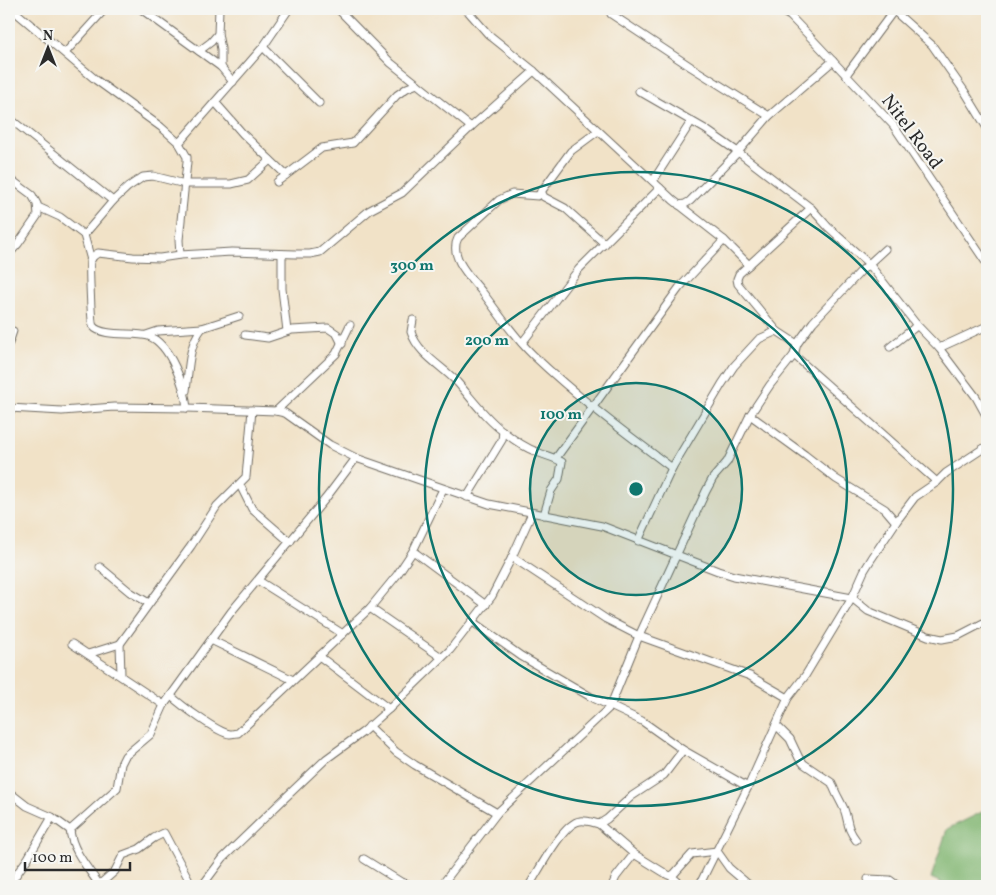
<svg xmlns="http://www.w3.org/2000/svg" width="996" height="895" font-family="Vollkorn,serif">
<rect width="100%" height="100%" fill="#f6f6f2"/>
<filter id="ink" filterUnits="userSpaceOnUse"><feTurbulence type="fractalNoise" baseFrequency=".02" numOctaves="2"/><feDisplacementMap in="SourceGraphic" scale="10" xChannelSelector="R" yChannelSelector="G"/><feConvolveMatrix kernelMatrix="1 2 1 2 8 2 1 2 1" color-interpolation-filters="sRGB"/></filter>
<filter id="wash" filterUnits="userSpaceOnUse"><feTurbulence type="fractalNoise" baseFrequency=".0096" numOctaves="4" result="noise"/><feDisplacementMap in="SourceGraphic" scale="20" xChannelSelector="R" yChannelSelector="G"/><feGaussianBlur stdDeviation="1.12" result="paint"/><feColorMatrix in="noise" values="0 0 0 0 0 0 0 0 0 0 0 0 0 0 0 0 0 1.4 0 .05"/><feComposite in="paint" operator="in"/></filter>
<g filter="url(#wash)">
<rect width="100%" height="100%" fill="#f1e2c7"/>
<polygon fill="#80b570" stroke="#56704e" points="982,812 987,812 987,886 948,886 931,878 947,829"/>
</g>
<g filter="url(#ink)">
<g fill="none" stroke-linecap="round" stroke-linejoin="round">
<g stroke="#706b62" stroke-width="9">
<g id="minor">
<polyline points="12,9 96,80 161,127 179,143 187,157 187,162 179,240 180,255"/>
<polyline points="141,9 221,67"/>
<polyline points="219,9 218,34 221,49 221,67 233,82"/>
<polyline points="338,9 346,10 351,9"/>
<polyline points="466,9 488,34 534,71 673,200 724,240 749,265"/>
<polyline points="778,9 790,16 815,42 893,125 987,264"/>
<polyline points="892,9 932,45 965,92 987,128"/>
<polyline points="339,10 391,63 471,127"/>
<polyline points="611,14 691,67 769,116"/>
<polyline points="263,47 319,103"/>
<polyline points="199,51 211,42 218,34"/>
<polyline points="65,53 105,9"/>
<polyline points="846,75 895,9"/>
<polyline points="639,91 705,129 738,152 811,208 828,227 869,264 916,324 939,348 987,326"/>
<polyline points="215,102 243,134 286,175"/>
<polyline points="9,118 113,201 128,187 143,177 153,176 185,184 231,184 248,180 270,160"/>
<path d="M598 131 571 151 538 196 512 194 499 200 458 238C448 257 472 279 483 293 499 314 514 337 533 355 577 397 624 432 672 468"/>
<polyline points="179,143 263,47 289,9"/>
<polyline points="9,178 32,195 37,204 38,215 18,244 9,254"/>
<polyline points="653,181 691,122"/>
<polyline points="277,182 322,148 353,143 397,95 407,88 417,84"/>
<polyline points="541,191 544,197 565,208 605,244"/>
<polyline points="679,205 685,204 690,201 738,152 769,116 833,61"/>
<polyline points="38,207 60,217 84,235 91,260"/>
<polyline points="84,235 113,201"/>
<polyline points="282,254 282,289 287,331"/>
<path d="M413 320 411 332C418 354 442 366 457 382 472 399 486 419 504 432 514 440 526 448 537 452 546 456 554 457 562 462L559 479 551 491 544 515"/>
<polyline points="146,335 158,331 202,328"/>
<polyline points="245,335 268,338 292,330 328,328 337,334 342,344"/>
<polyline points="9,343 13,331"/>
<polyline points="522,343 579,269 660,188"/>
<polyline points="797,344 777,331 738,284 737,279 739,274 811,208"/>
<polyline points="890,347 914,328 916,324"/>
<polyline points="939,348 976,397 987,417"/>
<polyline points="794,355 937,482"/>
<path d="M186 391C189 369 188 346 202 328L239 316"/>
<polyline points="9,408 62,411 114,407 187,408 276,411 285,413 330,445 356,458 489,504 602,526 718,571 734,576 852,598 868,611 928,636 942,639 958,636 987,621"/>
<path d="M187 408C185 387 170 343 148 336 134 332 101 337 93 326 91 323 89 266 90 261 92 257 94 255 98 253L133 257 160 258 180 255 232 252 296 254H310L320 252 370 210 402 193 471 127 534 71"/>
<polyline points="276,411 336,354 350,325"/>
<polyline points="750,415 805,455 836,479 885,509 896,522"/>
<polyline points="556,458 679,288 724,240"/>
<polyline points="240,485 252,509 290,542"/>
<polyline points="467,497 502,440 503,431"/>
<polyline points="638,541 672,468 722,384 734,366 759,339 777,331"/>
<polyline points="413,551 486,605"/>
<polyline points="512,557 606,619 639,636 750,676 788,698"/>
<polyline points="100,567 130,592 149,603"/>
<polyline points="259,581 343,634"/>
<polyline points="370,608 441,657"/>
<polyline points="473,622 521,656 591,697 642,721 683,750 748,787"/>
<polyline points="211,640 293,680"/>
<polyline points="72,644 164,705"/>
<polyline points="88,654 120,644"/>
<polyline points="319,656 389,709"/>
<polyline points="121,675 120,644 191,546 217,506 246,477 252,410"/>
<path d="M171 696C181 705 218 733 230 734 233 734 236 733 238 733L370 608 397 575 413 551 443 489"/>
<path d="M776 725 790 739 799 758 804 764 832 783C835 793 840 800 844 809 849 822 846 827 856 840"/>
<polyline points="369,726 396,752 415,765 497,813"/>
<path d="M9 792 27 806 52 817 70 830C72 851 89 869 100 886"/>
<polyline points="599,824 634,854 668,875 671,876 674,874 692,854 717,851 729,868 750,886"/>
<polyline points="70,830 117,788 121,764 125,756 151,734 164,705 231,612 326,498 356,458"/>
<polyline points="364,859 401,882 415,886"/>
<polyline points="671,876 683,886"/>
<polyline points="868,879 890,880 898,886"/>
<polyline points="9,885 28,858 52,817"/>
<polyline points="99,885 115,871 123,855 139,849 154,838 164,833 188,878 189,886"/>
<polyline points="202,886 223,858 285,798 326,759 363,732 389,709 450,650 492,596 512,557 532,513"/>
<polyline points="441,886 497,813 610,707 639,636 706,491 713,478 727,462 750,415 770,385 794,355 797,344 813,322 860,272 885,249"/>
<path d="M529 886C538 872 563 823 580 821 586 820 594 823 599 824L607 819 632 796 664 775 683 750"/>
<polyline points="612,886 616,877 634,854"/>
<polyline points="699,886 748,787 788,698 805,676 852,598 864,571 872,558 896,522 915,497 937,482 946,473 987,446"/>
</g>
</g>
<use href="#minor" stroke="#fff" stroke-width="7"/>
</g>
</g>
<circle cx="636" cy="489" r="106" fill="#0f766e" fill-opacity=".12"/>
<g fill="none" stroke="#0f766e" stroke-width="2.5">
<circle cx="636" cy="489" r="106"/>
<circle cx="636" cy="489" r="211"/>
<circle cx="636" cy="489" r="317"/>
</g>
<g text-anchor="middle" stroke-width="4" stroke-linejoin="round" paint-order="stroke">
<g font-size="19" fill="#2b2b2b" stroke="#f6f6f2">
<text transform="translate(913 131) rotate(53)" y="7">Nitel Road</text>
</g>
</g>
<circle cx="636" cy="489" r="8" fill="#0f766e" stroke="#f6f6f2" stroke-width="2.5"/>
<g font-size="15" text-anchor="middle" font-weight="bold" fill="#0f766e" stroke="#f6f6f2" stroke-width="4" stroke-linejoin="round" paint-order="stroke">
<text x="412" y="270">300 m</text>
<text x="487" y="345">200 m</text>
<text x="561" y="419">100 m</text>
</g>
<rect width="996" height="895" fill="none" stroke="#f6f6f2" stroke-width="30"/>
<g transform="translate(48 48)" stroke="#f6f6f2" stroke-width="4" paint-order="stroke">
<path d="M0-4L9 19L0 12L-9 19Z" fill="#2b2b2b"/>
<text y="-8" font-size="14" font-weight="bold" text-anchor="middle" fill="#2b2b2b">N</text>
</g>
<path d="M25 862v8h105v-8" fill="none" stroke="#2b2b2b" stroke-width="2.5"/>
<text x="32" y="862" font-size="15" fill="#2b2b2b" stroke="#f6f6f2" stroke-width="4" paint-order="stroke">100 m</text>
</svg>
